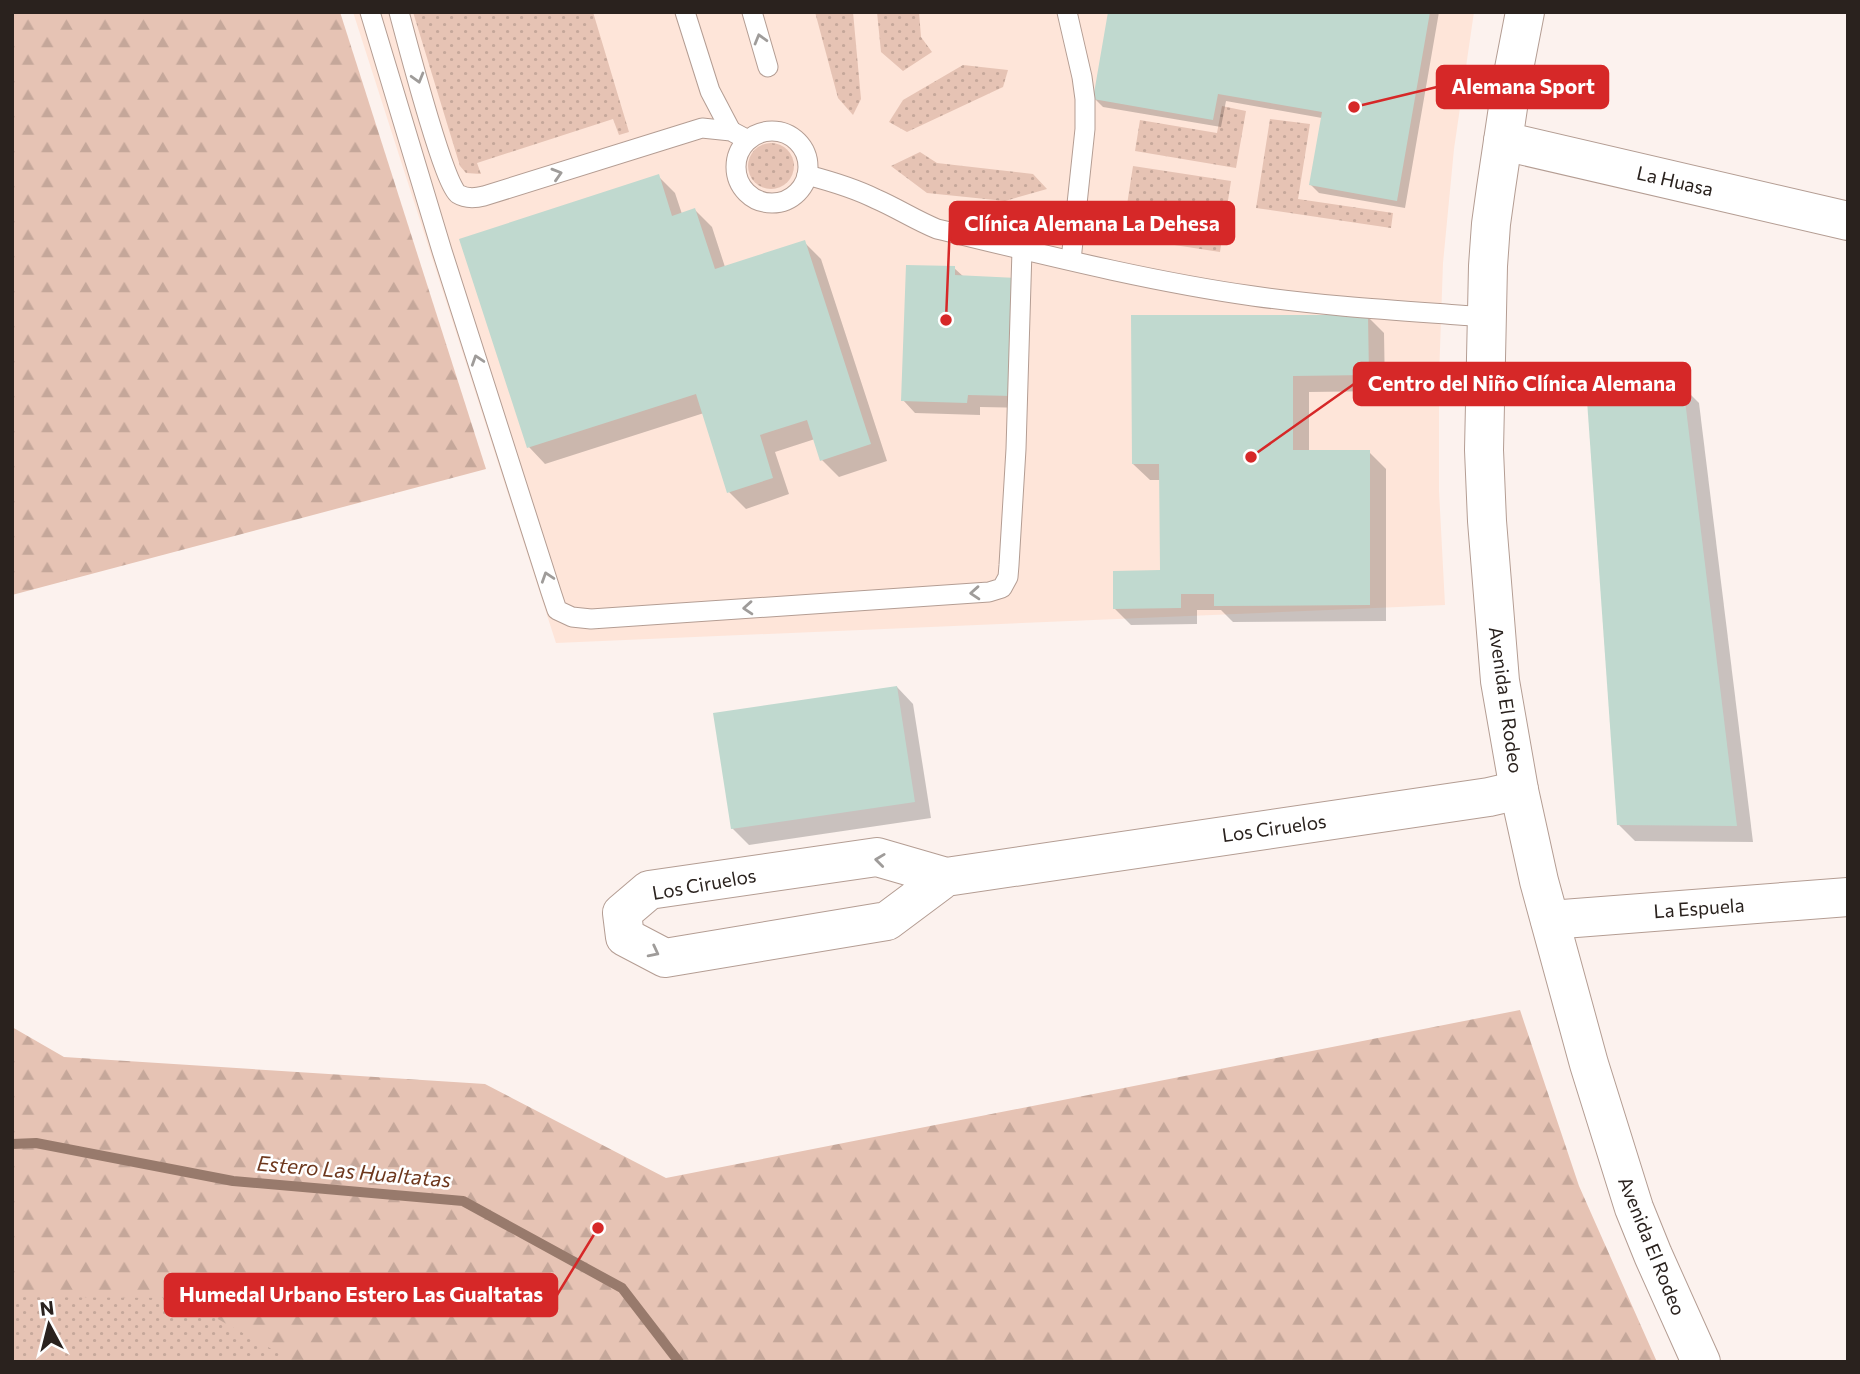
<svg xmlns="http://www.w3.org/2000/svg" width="1860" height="1374" font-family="Commissioner,sans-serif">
<defs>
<pattern id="green-dots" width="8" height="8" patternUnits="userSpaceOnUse" patternTransform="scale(1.75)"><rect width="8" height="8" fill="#e6c3b4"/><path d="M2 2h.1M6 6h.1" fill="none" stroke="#c5a79a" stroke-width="1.8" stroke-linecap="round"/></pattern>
<pattern id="forest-firs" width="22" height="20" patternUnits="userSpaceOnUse" patternTransform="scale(1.75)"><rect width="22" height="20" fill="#e6c3b4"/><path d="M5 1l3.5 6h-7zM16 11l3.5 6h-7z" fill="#c5a79a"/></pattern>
</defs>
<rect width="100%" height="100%" fill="#fcf2ee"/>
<polygon fill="#fee5d9" points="353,12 1474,12 1454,149 1443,263 1439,377 1439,491 1445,605 556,643"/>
<g fill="url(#green-dots)">
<polygon points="413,12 593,12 629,132 619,135 613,119 477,163 481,174 466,173 460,166"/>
<polygon points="815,12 853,12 861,99 853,115 838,98"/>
<polygon points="877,12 919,12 921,37 932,52 903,71 881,52"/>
<polygon points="963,65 1008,70 1003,87 907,132 889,122 903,100"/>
<polygon points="1222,106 1246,111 1236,168 1135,151 1140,120 1217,133"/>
<polygon points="1270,119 1310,124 1298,199 1393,213 1391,228 1256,208"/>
<circle cx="771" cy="166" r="23"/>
<polygon points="920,152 937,163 1033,174 1047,189 1005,201 927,193 891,166"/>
<polygon points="1133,166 1231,181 1220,252 1122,237"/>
<polygon points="12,1266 171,1298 180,1298 186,1301 497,1362 12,1362"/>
</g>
<g fill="url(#forest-firs)">
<polygon points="12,12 340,12 486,469 12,595"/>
<polygon points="1520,1010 1579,1186 1657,1362 295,1362 180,1298 12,1297 12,1027 64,1057 485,1084 666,1178"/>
</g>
<g fill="#0003">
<polygon points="1110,12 1439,12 1405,208 1319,193 1311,185 1322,118 1226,101 1221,127 1103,107 1095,99"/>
<polygon points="658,176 675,193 682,214 695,210 712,227 725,267 804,242 821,259 887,461 839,477 822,460 815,439 775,452 789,494 746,509 729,492 704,413 545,464 529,447 461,240"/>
<polygon points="954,268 964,277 1025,408 980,407 980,415 915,413 903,400"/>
<polygon points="1367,316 1384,333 1385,391 1309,392 1309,452 1369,452 1386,469 1386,621 1233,622 1221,610 1197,610 1197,624 1131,625 1114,608 1162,572 1161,480 1150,480 1133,464"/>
<polygon points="1682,386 1699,403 1753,842 1635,841 1618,824"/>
<polygon points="897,687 913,704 931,818 749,845 732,828"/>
</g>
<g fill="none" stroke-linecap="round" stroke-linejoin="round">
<polyline stroke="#987a6c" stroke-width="10" points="12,1144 36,1143 233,1181 463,1201 622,1288 679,1362"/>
</g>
<g fill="#c0d9cf">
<polygon points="1108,12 1430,12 1397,201 1309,185 1322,112 1218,94 1213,120 1093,99"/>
<polygon points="659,174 672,216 695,208 715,269 805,240 871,444 820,461 807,420 760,435 773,478 727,493 696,394 527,448 459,239"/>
<polygon points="906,265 955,266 955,275 1017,278 1013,396 968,395 967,403 901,401"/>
<polygon points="1131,315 1368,315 1369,375 1293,376 1293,450 1370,450 1370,605 1214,606 1214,594 1181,594 1181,608 1113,609 1113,571 1160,570 1159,464 1132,464"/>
<polygon points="1585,372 1683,384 1737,826 1617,825"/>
<polygon points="897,686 915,802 731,829 713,713"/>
</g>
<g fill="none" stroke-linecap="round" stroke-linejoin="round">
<g stroke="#b49d93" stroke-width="21">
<g id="lane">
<polyline points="370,12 442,251 551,592 557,610 572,617 591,619 989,592 1002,588 1008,577 1009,565 1016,449 1022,250"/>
<path d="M399 12C406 38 444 185 458 194 466 199 476 198 484 196L702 128 731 131 748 140"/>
<polyline points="685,12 710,91 731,131"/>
<polyline points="752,12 768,67"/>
<polyline points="1067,12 1082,77 1085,99 1085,129 1071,260"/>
<circle cx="772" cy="167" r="36"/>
<path d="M807 175C830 181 854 188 876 199 897 208 915 220 937 229 1041 254 1147 281 1253 296 1331 307 1408 311 1486 317"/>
</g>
</g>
<g stroke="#b49d93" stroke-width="40">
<g id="street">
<polyline points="1503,141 1848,221"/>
<polyline points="946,877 887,921 665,958 625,937 622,913 649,890 877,857 946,877 1489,797 1519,790"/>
<polyline points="1550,920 1848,897"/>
</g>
</g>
<g stroke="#b49d93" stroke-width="40">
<polyline id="secondary" points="1525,12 1513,74 1496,188 1491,224 1488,266 1484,450 1487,521 1500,681 1519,790 1539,881 1589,1064 1634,1208 1653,1255 1701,1362"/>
</g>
<use href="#lane" stroke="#fff" stroke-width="19"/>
<use href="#street" stroke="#fff" stroke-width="38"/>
<use href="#secondary" stroke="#fff" stroke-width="38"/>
</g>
<defs><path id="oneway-chevron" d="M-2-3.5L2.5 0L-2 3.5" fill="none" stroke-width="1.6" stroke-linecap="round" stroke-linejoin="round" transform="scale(1.75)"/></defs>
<g stroke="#9f9c9a">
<use href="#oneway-chevron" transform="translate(760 39) rotate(-106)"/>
<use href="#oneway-chevron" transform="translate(418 78) rotate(74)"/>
<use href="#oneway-chevron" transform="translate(557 174) rotate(-17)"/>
<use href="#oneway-chevron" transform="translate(477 360) rotate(-108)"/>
<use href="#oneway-chevron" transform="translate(547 577) rotate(-108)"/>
<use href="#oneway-chevron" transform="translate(975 593) rotate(176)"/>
<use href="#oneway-chevron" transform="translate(748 608) rotate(176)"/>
<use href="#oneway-chevron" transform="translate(880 860) rotate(-173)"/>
<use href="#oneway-chevron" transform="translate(654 952) rotate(27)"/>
</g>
<g text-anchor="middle" stroke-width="5" stroke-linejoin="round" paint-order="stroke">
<g font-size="19" fill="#2a221e" stroke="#fff">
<text transform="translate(1675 181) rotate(13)" y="7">La Huasa</text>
<text transform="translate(1506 700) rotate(82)" y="7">Avenida El Rodeo</text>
<text transform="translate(1274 828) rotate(-8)" y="7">Los Ciruelos</text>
<text transform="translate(704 884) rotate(-10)" y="7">Los Ciruelos</text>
<text transform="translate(1699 908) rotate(-4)" y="7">La Espuela</text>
<text transform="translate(1652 1246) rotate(68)" y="7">Avenida El Rodeo</text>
</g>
<g font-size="21" font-style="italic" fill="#6d371d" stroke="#fff">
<text transform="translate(354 1172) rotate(5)" y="7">Estero Las Hualtatas</text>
</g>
</g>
<path fill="none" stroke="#d62828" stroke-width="2.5" d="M1354 107L1437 87M946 320L950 223M1251 457L1354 384M598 1228L557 1295"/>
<g fill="#d62828" stroke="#fff" stroke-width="2.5">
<circle cx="1354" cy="107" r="7"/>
<circle cx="946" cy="320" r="7"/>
<circle cx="1251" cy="457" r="7"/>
<circle cx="598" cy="1228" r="7"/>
</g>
<g fill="#d62828" stroke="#d62828" stroke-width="2.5">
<rect x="1437" y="66" width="171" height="42" rx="7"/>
<rect x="950" y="202" width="284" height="42" rx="7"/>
<rect x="1354" y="363" width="336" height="42" rx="7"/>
<rect x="165" y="1274" width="392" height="42" rx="7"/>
</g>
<g font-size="21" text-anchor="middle" font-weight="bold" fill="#fff">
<text x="1523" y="94">Alemana Sport</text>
<text x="1092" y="231">Clínica Alemana La Dehesa</text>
<text x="1522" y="391">Centro del Niño Clínica Alemana</text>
<text x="361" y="1302">Humedal Urbano Estero Las Gualtatas</text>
</g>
<rect width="1860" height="1374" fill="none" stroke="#2a221e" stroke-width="28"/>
<g transform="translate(49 1325) rotate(353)" stroke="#ffffff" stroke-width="5" paint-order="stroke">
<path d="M0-5L12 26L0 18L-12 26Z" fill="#2a221e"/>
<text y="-10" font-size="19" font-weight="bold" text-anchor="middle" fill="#2a221e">N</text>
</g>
</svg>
